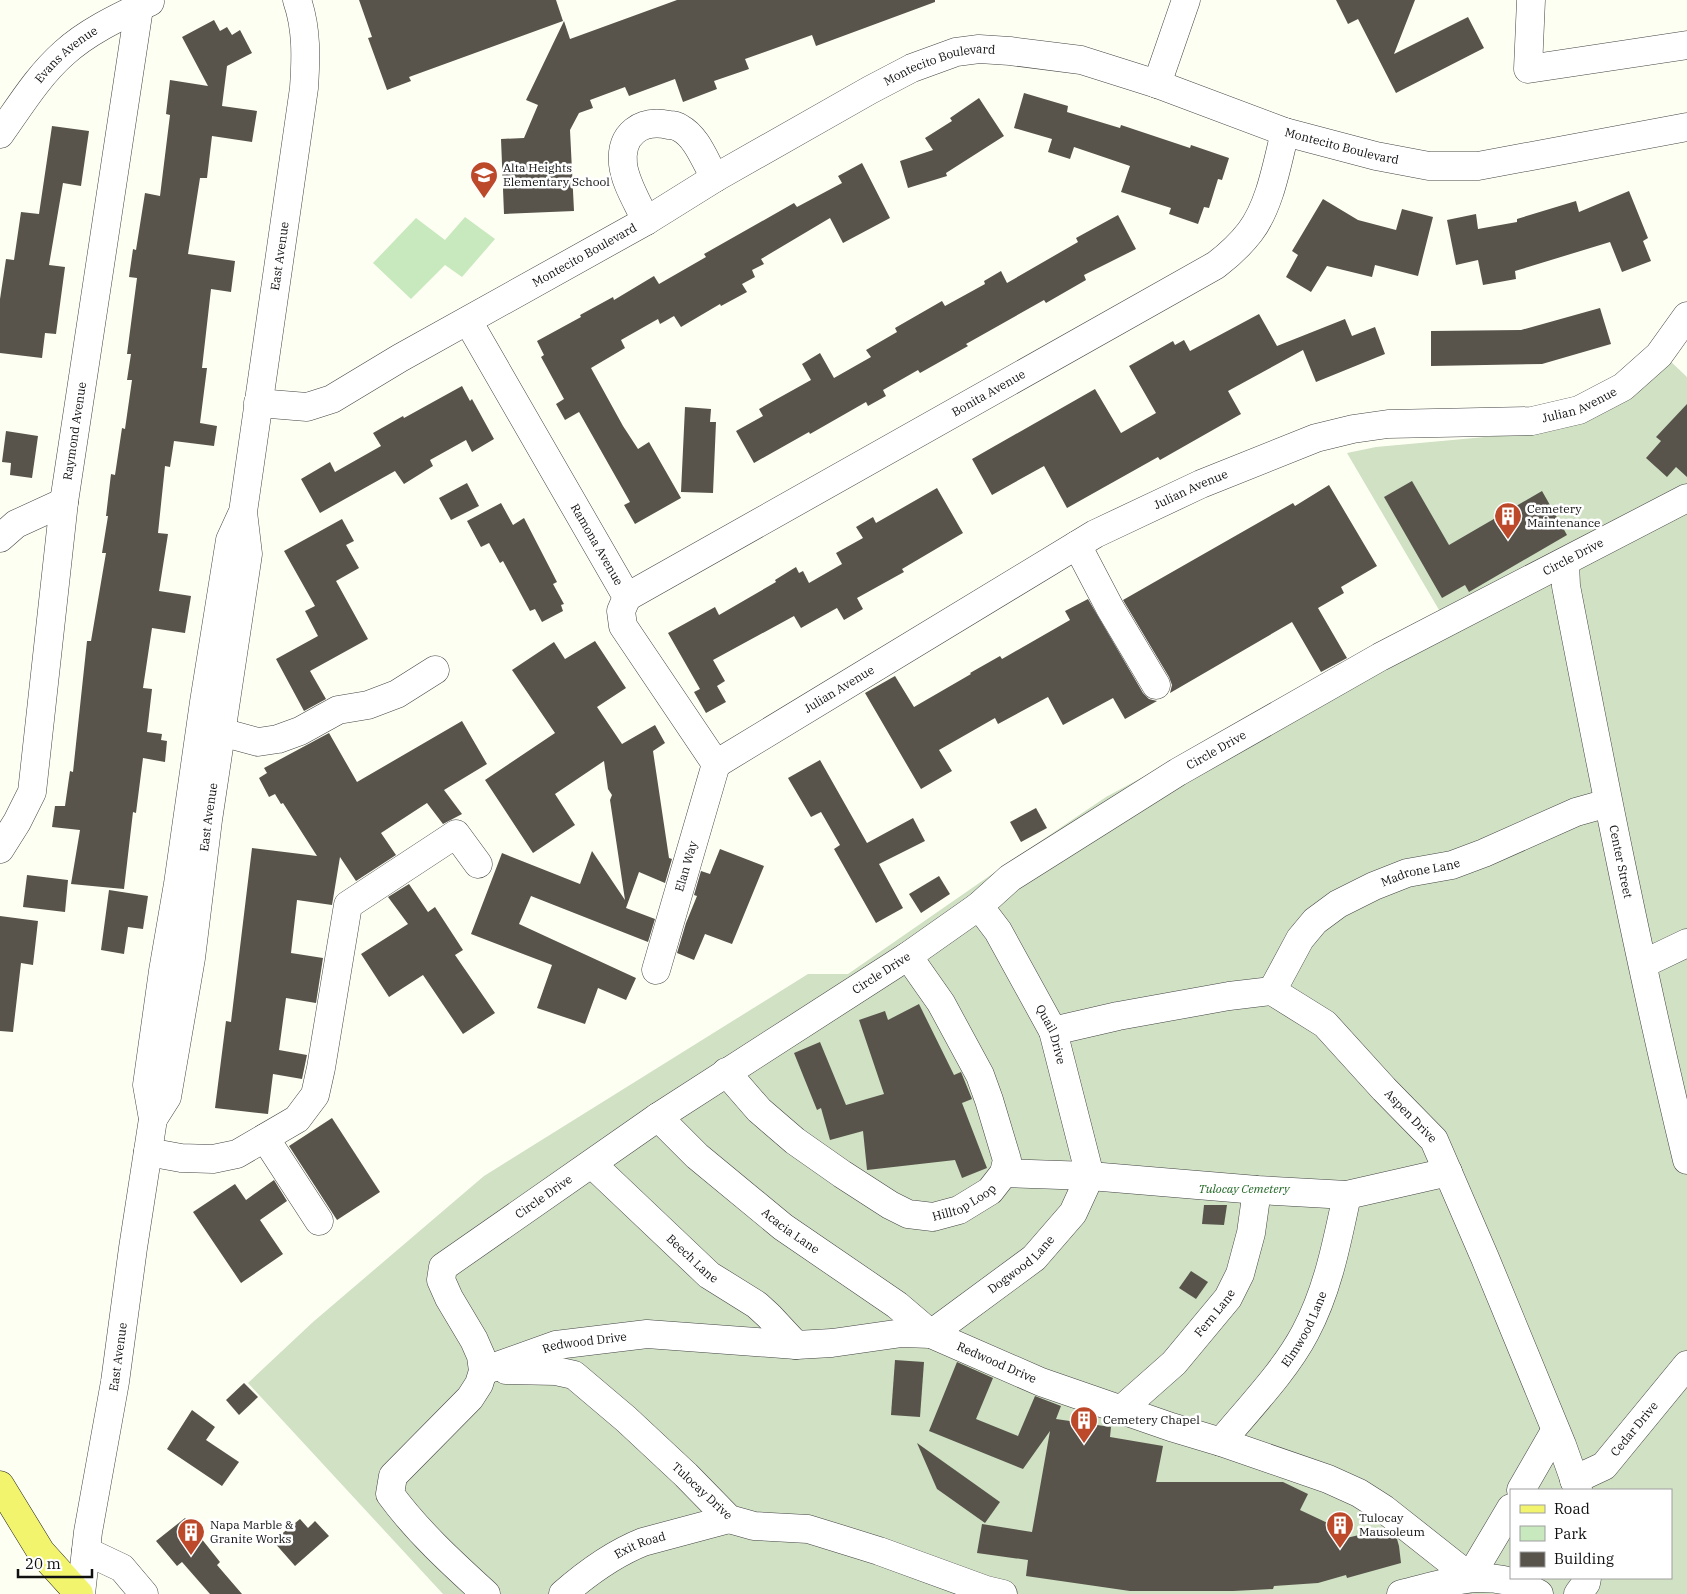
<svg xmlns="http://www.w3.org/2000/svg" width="1687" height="1594" font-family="'IBM Plex Serif',serif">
<rect width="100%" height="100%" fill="#fefff3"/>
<polygon fill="#c8e9bd" points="465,217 495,239 462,277 445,265 411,299 373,263 416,218 445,240"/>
<path fill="#d0e1c4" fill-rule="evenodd" d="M1668 359 1687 377V1594H443L248 1383 313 1322 484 1176 808 974H848L1011 861 1106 797 1442 615 1347 453 1376 447 1507 435H1533L1561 429 1587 421ZM1511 1490H1671V1578H1511Z"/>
<g fill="#58544c">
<polygon points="359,0 556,0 563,21 409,77 411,81 387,90 368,38 372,37"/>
<polygon points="677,0 935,0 935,2 816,46 812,35 745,59 749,69 714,81 717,89 683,102 675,79 629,96 625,87 590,100 593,108 579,113 570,130 574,211 504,214 501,139 524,138 538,105 526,100 564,21 570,39"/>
<polygon points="1336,0 1415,0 1394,54 1468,17 1484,48 1396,93 1358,19 1348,24"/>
<polygon points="214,20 220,31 227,27 232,35 240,30 252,53 227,66 222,106 257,111 252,142 212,136 207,178 200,178 188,254 235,261 231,292 211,289 202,368 207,368 200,423 217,426 214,446 174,441 170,467 165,466 158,533 168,534 159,591 191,596 185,633 152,628 143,688 152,689 147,732 162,734 161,740 167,741 165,762 143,758 136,813 133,812 124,889 71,884 80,830 52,827 55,806 65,806 70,771 73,772 87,641 91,641 106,553 102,553 108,516 106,516 111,474 115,475 122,428 125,429 132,380 127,380 131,354 127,354 137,278 129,277 133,249 136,250 145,193 160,196 170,115 166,114 170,80 208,86 182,37"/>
<polygon points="1024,93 1068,106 1067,112 1120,128 1121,125 1190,148 1191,145 1229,158 1222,180 1218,179 1209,208 1204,207 1198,224 1169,214 1171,208 1121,192 1130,166 1074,147 1070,159 1048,152 1052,139 1014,128"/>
<polygon points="979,98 1004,136 946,173 947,176 908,188 900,161 933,150 925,138 952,121 950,118"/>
<polygon points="52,126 89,131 81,186 63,183 49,265 65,267 56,334 45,333 42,358 0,353 0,299 6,259 14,260 21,212 39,214"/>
<polygon points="862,163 890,218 843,243 830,218 761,259 764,264 752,270 755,277 742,284 747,292 721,306 720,304 681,327 674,316 660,324 658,319 621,340 625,348 591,368 623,426 638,449 649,442 681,498 635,524 624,505 630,502 579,412 565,420 556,404 564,399 541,357 544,355 537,341 581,317 580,315 613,297 614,300 654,276 659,284 706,257 704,254 794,203 797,207 842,183 838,176"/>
<polygon points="1629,191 1648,238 1643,241 1651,261 1622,272 1610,242 1515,271 1516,279 1483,285 1478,260 1456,265 1447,220 1476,214 1478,229 1517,222 1517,219 1576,201 1579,212"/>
<polygon points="1323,199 1358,220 1396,230 1402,209 1433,217 1418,276 1375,265 1372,277 1327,266 1311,292 1286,277 1298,255 1292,251"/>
<polygon points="1118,215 1136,249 1084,275 1086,280 1046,303 1044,300 966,344 968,346 920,373 918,370 883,390 886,396 868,406 866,402 810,434 809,432 754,463 736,431 763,416 759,409 811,380 802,364 820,353 834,378 871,357 866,350 897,332 895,328 942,301 945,306 985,284 984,281 1001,271 1007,283 1078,242 1076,238"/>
<polygon points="1600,308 1611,344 1542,364 1431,366 1431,331 1521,330"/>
<polygon points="1259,314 1277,346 1345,319 1352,336 1375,327 1385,354 1316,382 1303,350 1228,391 1241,414 1160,460 1158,457 1067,508 1044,466 992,495 972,459 1095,389 1121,433 1156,413 1129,366 1173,341 1175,345 1184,340 1190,351"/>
<polygon points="462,386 470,401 472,399 494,439 472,452 466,440 430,460 433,466 404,484 395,471 320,513 301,479 330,462 335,472 381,446 373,433 403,416 404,418"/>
<polygon points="1687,404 1687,477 1676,467 1667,477 1646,458 1661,441 1656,437"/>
<polygon points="685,407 711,409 710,422 716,422 713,493 681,492"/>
<polygon points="6,431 38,436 32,478 10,475 11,463 2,462"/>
<polygon points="1412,481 1449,545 1542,491 1567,535 1469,592 1465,585 1442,598 1384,497"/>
<polygon points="467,483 479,506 451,520 439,498"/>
<polygon points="1329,485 1377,566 1341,587 1344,593 1318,608 1347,658 1321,672 1292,622 1170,693 1172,685 1169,677 1123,600 1293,503 1295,506"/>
<polygon points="937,488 963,533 902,569 904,572 857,598 863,609 844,620 837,608 801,628 794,616 713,660 725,681 717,686 726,702 706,713 694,692 700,689 668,633 715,607 719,615 776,582 775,580 796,567 799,573 803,571 809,583 842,564 836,553 863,538 856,527 873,517 876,523"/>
<polygon points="501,503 513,525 524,518 557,582 553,584 564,604 561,605 563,611 542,622 535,609 530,611 503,561 500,563 489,543 481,547 467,521"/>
<polygon points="342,519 354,541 346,545 359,568 336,581 368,639 310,671 326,699 304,711 276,659 318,636 305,611 315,606 284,551"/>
<polygon points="1088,599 1143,693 1149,699 1157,701 1125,719 1113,698 1063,725 1048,697 998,724 995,718 939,750 952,771 921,789 865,693 895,676 914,707 971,674 970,673 1000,656 1002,659 1070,620 1065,611"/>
<polygon points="595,641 626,688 597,707 622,744 655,725 665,743 653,751 669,858 672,859 665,883 639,872 626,908 655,919 648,942 531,896 519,924 636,978 626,1000 598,988 585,1024 537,1008 552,965 471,934 502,853 580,884 592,851 625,900 610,800 612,795 608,789 604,761 555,794 575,825 533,853 485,780 555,733 512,670 554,642 565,659"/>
<polygon points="462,721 487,764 444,790 462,814 443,824 427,803 381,833 396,855 356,881 340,857 332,905 297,900 291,953 323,958 316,1003 286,998 279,1050 307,1055 302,1079 273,1074 268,1114 215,1108 226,1021 231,1022 252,848 317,856 283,803 281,804 275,794 269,797 259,778 267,773 264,768 329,733 357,782"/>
<polygon points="820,760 867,843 913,818 925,841 879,864 903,908 876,923 834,849 840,845 821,812 811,817 788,778"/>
<polygon points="1036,808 1047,828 1021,842 1010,822"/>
<polygon points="720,849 764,866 732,944 705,934 694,960 677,953 686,923 697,896 694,895 701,871 710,874"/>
<polygon points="27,875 68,880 65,912 23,907"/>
<polygon points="939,876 950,894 921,913 909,894"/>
<polygon points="409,884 428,912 435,907 463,950 455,955 495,1013 463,1034 423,975 389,997 361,954 408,924 388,897"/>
<polygon points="109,890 148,896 143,929 128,927 124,954 101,950"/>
<polygon points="0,916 38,921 33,965 21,963 13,1032 0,1031"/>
<polygon points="919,1004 954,1075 961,1072 972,1099 962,1103 987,1168 962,1178 955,1160 867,1170 863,1131 830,1140 821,1108 817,1110 794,1053 820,1042 846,1105 884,1094 859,1020 885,1011 888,1020"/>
<polygon points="332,1118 380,1192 337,1220 289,1146"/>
<polygon points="274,1180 287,1201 260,1220 283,1254 241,1283 193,1212 235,1184 246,1200"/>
<polygon points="1204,1205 1227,1205 1224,1225 1202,1224"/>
<polygon points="1191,1271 1208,1282 1196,1299 1179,1288"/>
<polygon points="895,1360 924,1362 920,1417 891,1415"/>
<polygon points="957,1362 993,1378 976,1419 1018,1436 1035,1396 1061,1406 1056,1419 1111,1427 1110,1437 1163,1446 1156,1482 1283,1482 1308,1494 1300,1510 1334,1526 1338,1540 1359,1535 1359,1537 1386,1531 1397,1539 1399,1546 1401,1563 1347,1578 1346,1575 1318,1583 1274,1586 1273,1589 1233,1591 1130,1591 1026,1576 1028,1560 977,1553 982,1524 1032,1532 1050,1431 1023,1469 929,1431"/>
<polygon points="244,1383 258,1397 239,1415 226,1400"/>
<polygon points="192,1410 215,1427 206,1440 239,1462 222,1486 167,1449"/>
<polygon points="917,1443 1000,1502 985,1523 937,1489"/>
<polygon points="185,1518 220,1562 217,1565 242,1594 210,1594 182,1562 177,1566 156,1541"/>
<polygon points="300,1519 308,1528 315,1521 329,1536 295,1566 273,1541"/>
</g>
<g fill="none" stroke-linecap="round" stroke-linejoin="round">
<g stroke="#434343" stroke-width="29">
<g id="minor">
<polyline points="1531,0 1528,69 1687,45"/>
<polyline points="1157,84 1186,0"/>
<path id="s1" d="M0 134C20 106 38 76 64 53 88 31 121 16 150 2"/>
<path d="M646 221C638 203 625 183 623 164 620 134 641 119 669 125 672 125 677 126 680 128 697 137 705 161 715 178"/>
<path id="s2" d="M468 321 627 597 621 611 623 626 716 764"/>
<path id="s3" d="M258 403 307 407 332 399 400 358 646 221 715 178 870 90 912 68 956 52 979 49 1010 51 1081 60 1157 84 1285 132 1376 156 1429 166H1478L1687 127"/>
<polyline points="0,538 16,524 64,502"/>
<polyline points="1077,545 1110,608 1156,685"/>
<path id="s4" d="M1565 562 1566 586C1603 778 1641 970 1687 1160"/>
<path id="s5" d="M627 597 1216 265C1229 255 1240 245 1250 232 1270 206 1277 164 1285 132"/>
<polyline points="221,732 258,742 278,739 300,731 338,710 368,705 397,694 435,670"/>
<path id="s6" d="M716 764 1095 534 1201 484 1316 438 1353 429 1388 424 1532 421 1579 410 1623 387 1659 355 1687 316"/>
<path id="s7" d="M0 849 17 822 32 792 64 502 139 8"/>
<path id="s8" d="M979 906 998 931 1053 1031 1090 1176"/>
<polyline points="1643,964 1687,943"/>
<path id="s9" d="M656 970 716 764"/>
<path id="s10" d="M1272 991 1300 939 1315 921 1338 904 1374 886 1407 873 1452 865 1484 853 1576 812 1608 803"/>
<path id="s11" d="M1053 1031 1118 1016 1229 996 1272 991 1325 1024 1384 1089 1434 1140 1485 1258 1562 1445 1578 1490"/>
<path id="s12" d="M726 1072 759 1110 795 1141 842 1174 890 1205 908 1214 933 1217 959 1210 990 1191 1004 1173 1007 1160 989 1100 980 1075 941 1003 908 956"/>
<path id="s13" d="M658 1117 697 1156 783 1227 897 1305 931 1334"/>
<path id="s14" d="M153 1119 167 1097 191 958 208 820 248 554 243 512 304 88C306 58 307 29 297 0"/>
<polyline points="265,1138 319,1221"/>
<polyline points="148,1152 181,1158 213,1159 237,1154 297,1119 315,1095 321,1068 348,905 456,834 478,864"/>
<path id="s15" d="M592 1164 709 1275 757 1305 769 1316 796 1345"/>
<polyline points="1004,1173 1090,1176 1257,1190 1347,1195 1448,1172"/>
<path id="s16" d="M931 1334 1034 1258 1073 1213 1090 1176"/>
<polyline points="506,1370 556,1371 574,1375 626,1419 686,1475 729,1519 754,1526 808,1529 879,1551 986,1590 1003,1594"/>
<path id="s17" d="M483 1371 556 1345 647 1334 796 1345 832 1343 902 1333 931 1334 1041 1382 1171 1427 1221 1442 1328 1479 1359 1493 1384 1509 1470 1577 1511 1508"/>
<path id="s18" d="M1122 1409 1174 1363 1228 1298 1240 1274 1251 1233 1257 1190"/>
<path id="s19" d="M1221 1442C1249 1408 1285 1371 1305 1333 1328 1290 1337 1242 1347 1195"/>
<path id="s20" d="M1574 1480 1604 1466 1687 1365"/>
<polyline points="1521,1490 1555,1431"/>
<polyline points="86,1551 122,1568 144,1594"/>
<path id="s21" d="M81 1594 88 1532 115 1382 133 1248 153 1119 147 1085 163 971 178 884 204 702 230 540 241 516"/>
<path id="s22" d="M486 1594C452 1563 417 1531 390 1494L393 1476 470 1398 479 1384 483 1371 481 1356 474 1340 449 1298 441 1280 443 1267 658 1117 908 956 979 906 1010 878 1178 772 1380 657 1687 498"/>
<path id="s23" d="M563 1594C587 1573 613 1554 643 1542L729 1519"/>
<path d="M1401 1594C1451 1582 1491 1565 1539 1594"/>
<polyline points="1578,1594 1586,1583 1587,1578"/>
</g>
</g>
<g stroke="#212121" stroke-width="29">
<polyline id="major" points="0,1485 41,1552 79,1594"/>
</g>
<use href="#minor" stroke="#fff" stroke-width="28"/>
<use href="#major" stroke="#f2f46e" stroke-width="28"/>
</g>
<defs>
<g id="school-pin" transform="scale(1.4375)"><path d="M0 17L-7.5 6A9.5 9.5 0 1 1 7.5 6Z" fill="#bd492b" stroke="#fff"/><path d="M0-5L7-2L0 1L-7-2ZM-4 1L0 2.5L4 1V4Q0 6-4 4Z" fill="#fff"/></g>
<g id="building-pin" transform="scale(1.4375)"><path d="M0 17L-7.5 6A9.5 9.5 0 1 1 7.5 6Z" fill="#bd492b" stroke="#fff"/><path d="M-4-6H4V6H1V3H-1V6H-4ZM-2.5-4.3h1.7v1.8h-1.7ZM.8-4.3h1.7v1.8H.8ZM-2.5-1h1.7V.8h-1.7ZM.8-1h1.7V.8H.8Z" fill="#fff"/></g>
</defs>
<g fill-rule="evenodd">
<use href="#school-pin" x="484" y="175"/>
<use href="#building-pin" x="1508" y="516"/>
<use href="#building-pin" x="1084" y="1420"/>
<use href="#building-pin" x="1340" y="1525"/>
<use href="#building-pin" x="191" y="1532"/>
</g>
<g text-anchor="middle" stroke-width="5" stroke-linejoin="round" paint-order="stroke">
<g font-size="12" fill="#101010" stroke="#fff">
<text dy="4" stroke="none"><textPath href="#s1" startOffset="104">Evans Avenue</textPath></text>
<text dy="4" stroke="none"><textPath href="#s3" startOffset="771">Montecito Boulevard</textPath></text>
<text dy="4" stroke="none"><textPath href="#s3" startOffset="1191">Montecito Boulevard</textPath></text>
<text dy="4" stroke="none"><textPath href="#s3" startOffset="366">Montecito Boulevard</textPath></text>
<text dy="4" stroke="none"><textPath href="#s14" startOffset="876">East Avenue</textPath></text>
<text dy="4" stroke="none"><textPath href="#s5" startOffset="415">Bonita Avenue</textPath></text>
<text dy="4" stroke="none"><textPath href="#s6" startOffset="952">Julian Avenue</textPath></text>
<text dy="4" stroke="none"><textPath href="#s7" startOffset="429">Raymond Avenue</textPath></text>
<text dy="4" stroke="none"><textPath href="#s6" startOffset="549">Julian Avenue</textPath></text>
<text dy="4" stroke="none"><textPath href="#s2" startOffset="258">Ramona Avenue</textPath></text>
<text dy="4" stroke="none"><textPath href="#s22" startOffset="1748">Circle Drive</textPath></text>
<text dy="4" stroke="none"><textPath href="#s6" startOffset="144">Julian Avenue</textPath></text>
<text dy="4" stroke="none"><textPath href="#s22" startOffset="1342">Circle Drive</textPath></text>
<text dy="4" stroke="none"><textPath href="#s14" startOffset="309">East Avenue</textPath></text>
<text dy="4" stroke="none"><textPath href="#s4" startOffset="305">Center Street</textPath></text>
<text dy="4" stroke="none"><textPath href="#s9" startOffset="108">Elan Way</textPath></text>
<text dy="4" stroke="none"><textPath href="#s10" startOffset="200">Madrone Lane</textPath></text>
<text dy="4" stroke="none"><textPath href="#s22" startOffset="939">Circle Drive</textPath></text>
<text dy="4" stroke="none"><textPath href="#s8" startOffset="148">Quail Drive</textPath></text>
<text dy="4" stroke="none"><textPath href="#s11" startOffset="411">Aspen Drive</textPath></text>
<text dy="4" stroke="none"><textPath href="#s22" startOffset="534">Circle Drive</textPath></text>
<text dy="4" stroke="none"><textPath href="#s12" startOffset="292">Hilltop Loop</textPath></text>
<text dy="4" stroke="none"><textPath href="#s13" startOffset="175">Acacia Lane</textPath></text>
<text dy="4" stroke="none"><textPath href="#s15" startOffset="138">Beech Lane</textPath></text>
<text dy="4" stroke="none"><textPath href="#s16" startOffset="114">Dogwood Lane</textPath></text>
<text dy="4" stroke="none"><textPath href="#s18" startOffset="134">Fern Lane</textPath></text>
<text dy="4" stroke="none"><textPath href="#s19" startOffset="141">Elmwood Lane</textPath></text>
<text dy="4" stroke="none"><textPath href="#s17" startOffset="106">Redwood Drive</textPath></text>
<text dy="4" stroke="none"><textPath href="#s21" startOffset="240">East Avenue</textPath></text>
<text dy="4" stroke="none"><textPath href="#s17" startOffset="526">Redwood Drive</textPath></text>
<text dy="4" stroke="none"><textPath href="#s20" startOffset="81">Cedar Drive</textPath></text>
<text transform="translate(702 1491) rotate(43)" y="4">Tulocay Drive</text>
<text dy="4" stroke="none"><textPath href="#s23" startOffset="92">Exit Road</textPath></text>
</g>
<g font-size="12" fill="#101010" stroke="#fff" text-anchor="start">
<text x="503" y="172">Alta Heights<tspan x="503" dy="14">Elementary School</tspan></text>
<text x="1527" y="513">Cemetery<tspan x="1527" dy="14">Maintenance</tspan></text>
<text x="1103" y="1424">Cemetery Chapel</text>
<text x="1359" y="1522">Tulocay<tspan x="1359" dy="14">Mausoleum</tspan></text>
<text x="210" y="1529">Napa Marble &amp;<tspan x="210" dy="14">Granite Works</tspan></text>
</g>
<g font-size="12" font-style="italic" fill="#216724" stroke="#fff">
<text x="1244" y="1193">Tulocay Cemetery</text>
</g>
</g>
<rect x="1510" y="1489" width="162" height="90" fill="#ffffff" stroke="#9f9f9f"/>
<rect x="1520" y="1505" width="25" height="8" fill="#f2f46e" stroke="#9f9f9f"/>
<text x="1554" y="1514" font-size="15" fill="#101010">Road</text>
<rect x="1520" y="1526" width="25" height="15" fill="#c8e9bd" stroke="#9f9f9f"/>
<text x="1554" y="1539" font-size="15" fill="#101010">Park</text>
<rect x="1520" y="1552" width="25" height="15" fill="#58544c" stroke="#9f9f9f"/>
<text x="1554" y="1564" font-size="15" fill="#101010">Building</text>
<path d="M18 1569v8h74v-8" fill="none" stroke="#101010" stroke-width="2.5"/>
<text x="25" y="1569" font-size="15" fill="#101010" stroke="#ffffff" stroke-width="4" paint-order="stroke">20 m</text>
</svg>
